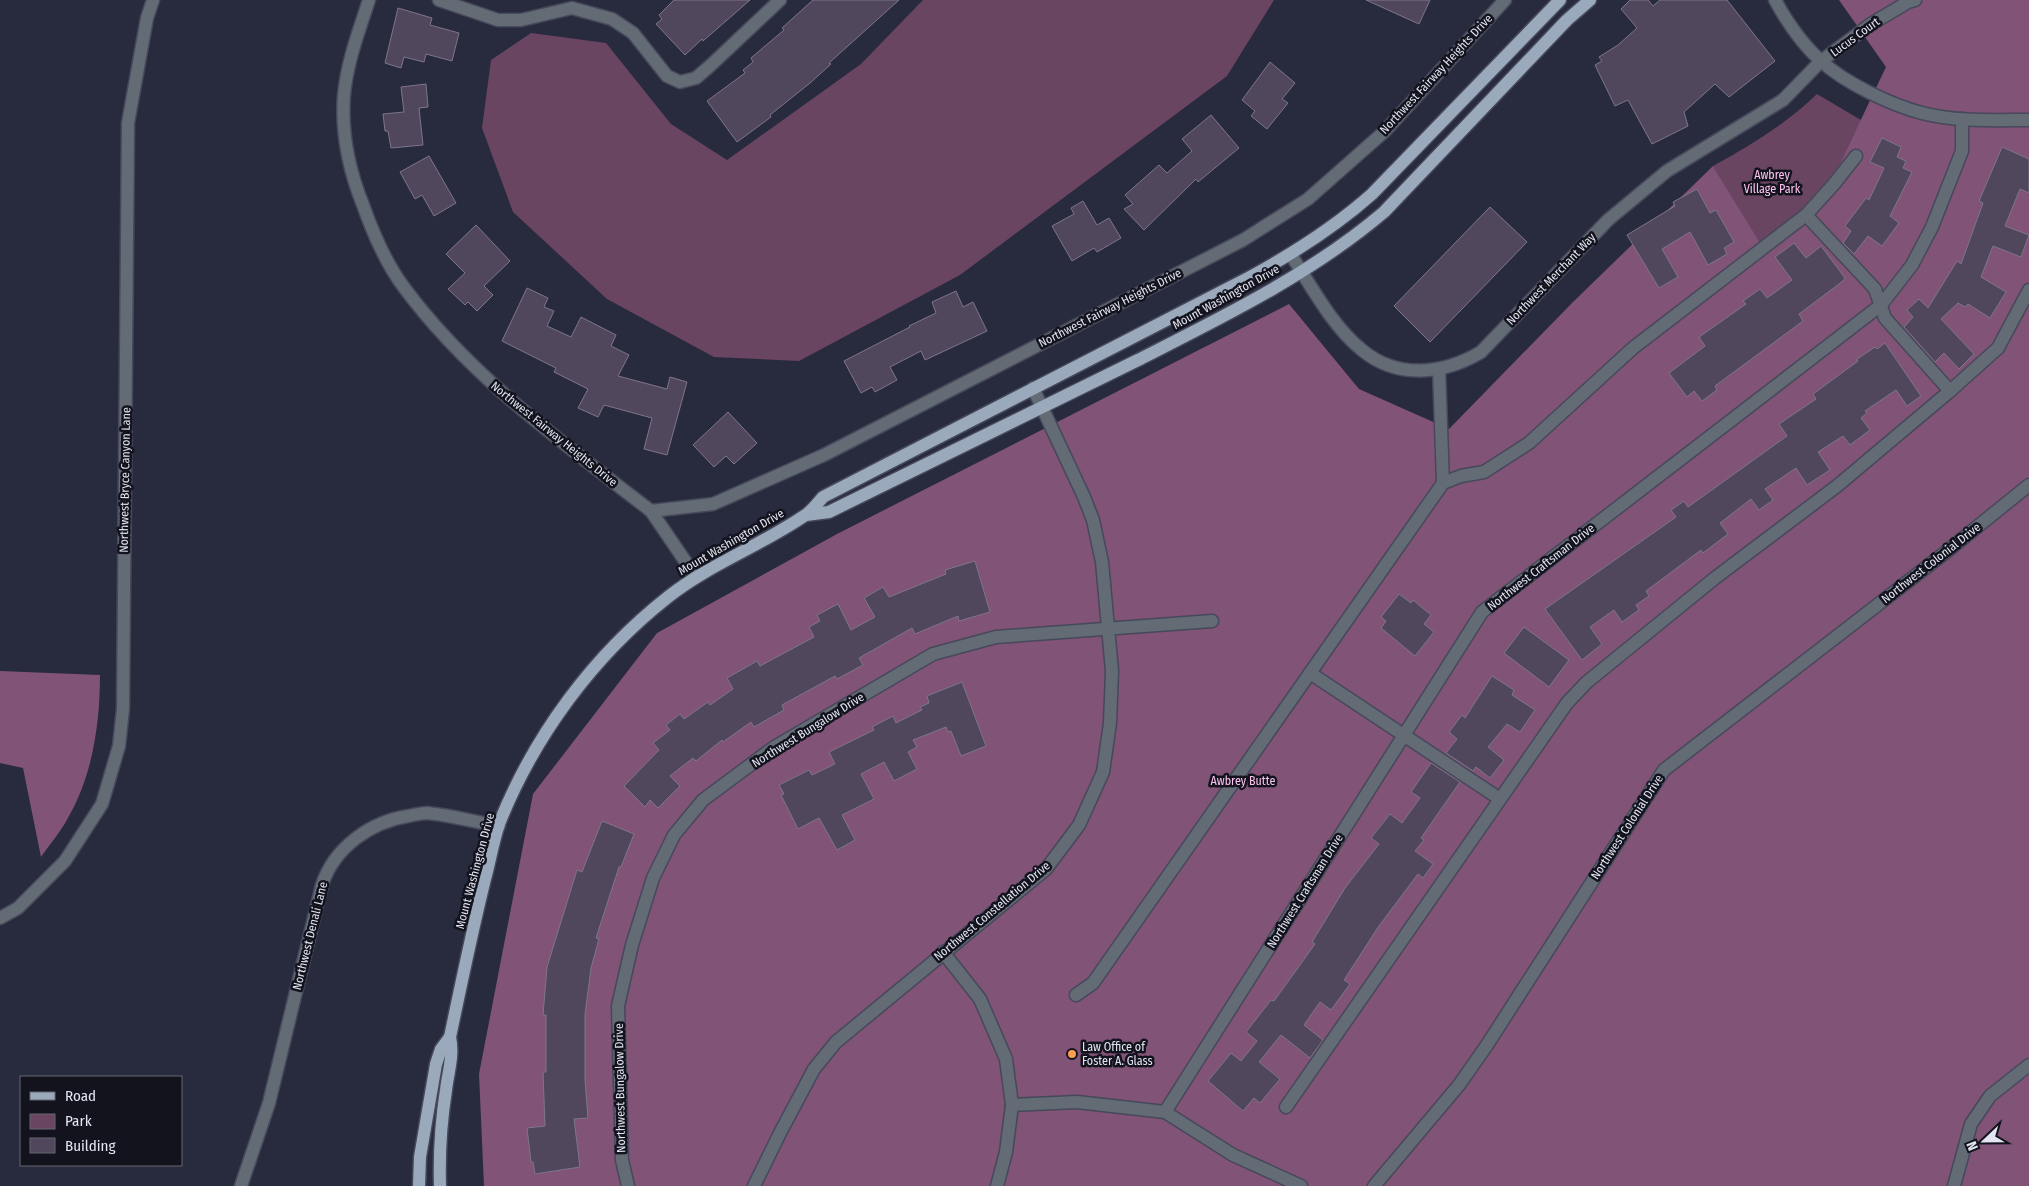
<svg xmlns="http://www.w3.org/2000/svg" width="2029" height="1186" font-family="'Fira Sans Condensed',sans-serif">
<rect width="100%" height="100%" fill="#282a3e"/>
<g fill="#6a4562">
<polygon points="923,0 1274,0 1227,76 960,275 799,361 714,357 607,299 513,212 482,128 491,60 531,33 606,43 671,124 727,160 861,64"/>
<path d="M1817 94 1861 120 1825 195 1760 244 1713 166C1751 145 1786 124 1817 94Z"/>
</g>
<g fill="#805377">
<polygon points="1839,0 2029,0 2029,1186 484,1186 479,1074 533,794 657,633 837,534 1289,304 1359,389 1449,429 1572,303 1713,166 1760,243 1825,195 1886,67"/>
<path d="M0 671 100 675C100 722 93 774 69 816 62 830 50 844 41 857L23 768 0 763Z"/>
</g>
<g fill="#51475d" stroke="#7f758c">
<polygon points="674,0 750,0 703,41 702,39 685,55 656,24 662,19 659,15"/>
<polygon points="813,0 899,0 829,63 831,64 810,83 770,115 771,117 737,142 707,101 745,73 743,70 753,62 751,58 784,30 782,28"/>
<polygon points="1366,0 1430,0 1419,24"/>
<polygon points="1630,0 1648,0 1653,6 1660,0 1727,0 1775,61 1729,97 1715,84 1684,112 1688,126 1652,144 1628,100 1615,106 1595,65 1602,61 1599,57 1618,45 1637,28 1621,9"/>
<polygon points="398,8 432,18 430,25 459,33 452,61 426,54 424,62 404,57 401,68 385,63"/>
<polygon points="1270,62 1295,83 1282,99 1288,103 1267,129 1251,116 1255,111 1242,100"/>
<polygon points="426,84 428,107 419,108 423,145 391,148 388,131 385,131 383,114 404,112 401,87"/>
<polygon points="1211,115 1239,148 1198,182 1196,179 1144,230 1124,209 1133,204 1125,195 1159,165 1167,173 1192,151 1182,139"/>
<polygon points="1882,138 1901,147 1897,157 1906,161 1903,168 1912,172 1890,216 1899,223 1882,246 1868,236 1854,254 1843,243 1851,231 1845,226 1866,198 1869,200 1884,168 1870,162"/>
<polygon points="2002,147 2029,159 2029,193 2020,189 2005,226 2029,235 2021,257 1993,246 1981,277 2006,292 1990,318 1968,304 1965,307 1958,303 1941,319 1974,354 1959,369 1944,353 1935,362 1904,327 1913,317 1907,310 1919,299 1928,308 1957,261 1961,264 1983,203 1979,201"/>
<polygon points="429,156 456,203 434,216 422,195 415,199 400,172"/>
<polygon points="1697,189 1710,213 1716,210 1734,242 1724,248 1727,254 1708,265 1690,232 1662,249 1678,277 1659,288 1627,235 1675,206 1673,202"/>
<polygon points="1083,201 1097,225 1109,218 1121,238 1097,252 1094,248 1072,261 1052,226 1074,214 1071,208"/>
<polygon points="1490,207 1527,242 1430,342 1394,306"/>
<polygon points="476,225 510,261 484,286 493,295 477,311 468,302 465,305 448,289 465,273 446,254"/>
<polygon points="1794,243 1806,258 1821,246 1845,278 1843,281 1799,314 1803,321 1715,386 1717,390 1702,401 1694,391 1687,397 1669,373 1705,346 1699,337 1746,304 1743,301 1760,289 1767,298 1792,280 1775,257"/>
<polygon points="527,288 548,298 544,307 554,311 547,326 571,337 581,317 616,335 611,346 629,355 618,376 667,389 670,377 687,382 667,455 644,449 652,418 604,405 598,417 578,408 588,389 554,372 556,368 502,341"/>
<polygon points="956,291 963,307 973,302 987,331 925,360 921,351 890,367 897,380 875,392 872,387 861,393 844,361 910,327 909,326 936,313 932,302"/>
<polygon points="1885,343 1921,396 1907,406 1896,390 1865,411 1867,413 1861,418 1870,430 1850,445 1843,436 1818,452 1830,470 1807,485 1796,468 1765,489 1773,500 1759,510 1751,499 1720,523 1728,534 1703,553 1701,550 1646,591 1649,596 1636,605 1639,610 1622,622 1614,610 1590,627 1602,644 1582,660 1545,609 1676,517 1671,510 1684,501 1688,507 1787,436 1779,424 1816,399 1813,394 1858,361 1857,359 1875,347 1877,349"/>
<polygon points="728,412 757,443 734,464 726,456 714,467 693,445"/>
<polygon points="975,561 990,612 959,621 958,616 915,634 912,628 859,658 863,665 837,679 835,676 782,705 784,710 754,727 751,722 723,742 722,740 696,761 693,758 670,776 680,786 658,808 650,800 645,807 624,786 659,750 653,743 670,730 666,725 680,714 684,719 708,702 710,705 733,689 727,678 757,661 760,666 814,637 809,627 820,621 817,615 838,604 851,630 875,617 864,598 883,587 889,597 946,574 945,570"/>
<polygon points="1399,594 1411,603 1413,600 1431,615 1424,624 1434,632 1415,656 1381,628 1386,621 1381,617"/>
<polygon points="1524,627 1569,660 1549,687 1504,653"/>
<polygon points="1492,676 1514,690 1512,695 1535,710 1520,732 1507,724 1488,747 1504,760 1490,778 1476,767 1473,771 1446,753 1457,739 1449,732 1462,715 1465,718"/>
<polygon points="962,682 986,746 961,756 951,731 948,732 946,727 913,740 917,747 908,752 917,769 894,781 884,762 861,774 874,799 842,815 855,840 837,850 819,818 798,829 781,795 784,794 779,785 809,770 812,775 835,764 829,752 874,730 872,727 893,716 896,723 922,710 920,707 929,703 927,696"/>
<polygon points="1431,763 1460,782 1421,838 1424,840 1415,851 1433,864 1423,878 1418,874 1379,926 1344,980 1350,984 1331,1010 1320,1002 1304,1025 1323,1040 1310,1058 1281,1035 1259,1062 1280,1079 1260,1103 1254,1098 1243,1111 1208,1081 1231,1053 1241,1061 1257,1041 1246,1032 1271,1000 1274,1001 1315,944 1312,942 1345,888 1379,844 1371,838 1390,814 1402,823 1420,798 1411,792"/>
<polygon points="602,821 634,834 621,867 619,867 596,938 599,939 591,968 585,1015 585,1080 588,1118 574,1119 580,1167 535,1174 533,1162 531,1162 527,1128 545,1126 543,1072 546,1072 546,1015 543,1015 547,967 577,870 582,872"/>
</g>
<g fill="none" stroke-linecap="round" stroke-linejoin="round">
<g stroke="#46485b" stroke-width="15">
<g id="minor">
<path d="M369 0C359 31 347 62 344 95 341 133 349 170 363 205 373 233 385 262 403 286 469 376 563 443 651 511"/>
<polyline points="439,0 498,20 521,20 572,8 612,19 633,33 667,76 680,82 696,78 711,65 780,0"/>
<path d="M1775 0C1787 22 1803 45 1821 61 1845 83 1891 105 1922 113 1956 122 1994 120 2029 120"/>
<polyline points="1806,215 1834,184 1856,156"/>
<path d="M1291 255C1312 287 1332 326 1362 350 1398 380 1444 374 1481 352L1608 220 1667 171 1783 100 1821 61 1871 24 1908 2 1915 0"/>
<polyline points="1439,369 1443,483"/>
<polyline points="696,577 651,511 713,504 824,455 1243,240 1308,199 1385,131 1505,0"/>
<polyline points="1310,673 1500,799"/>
<polyline points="0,918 18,908 65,861 102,804 119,746 123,709 128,123 147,18 153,0"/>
<polyline points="943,952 980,999 1006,1059 1012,1105 1006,1152 997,1186"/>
<polyline points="1076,995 1093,983 1443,483 1461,476 1484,472 1529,443 1633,348 1806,215 1875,289 1885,318 1950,391 1998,348 2029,290"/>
<polyline points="1012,1105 1077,1102 1165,1112 1233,1155 1301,1186"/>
<polyline points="1286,1107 1567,703 1587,682 1715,578 1837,486 1950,391"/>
<polyline points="1165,1112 1482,612 1881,305 1912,265 1932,227 1962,151 1962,119"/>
<path d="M241 1186 269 1103 322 885C334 848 370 822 408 816 414 815 421 813 427 813 450 815 475 822 499 826"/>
<polyline points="628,1186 622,1160 618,1006 632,945 653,878 674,835 703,800 773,748 933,654 996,637 1212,621"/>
<polyline points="754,1186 780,1133 814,1069 836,1042 1046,869 1079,825 1103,772 1110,723 1112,671 1102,562 1093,520 1084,497 1033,388"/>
<polyline points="1374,1186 1459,1085 1487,1045 1664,770 1946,552 2029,485"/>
<polyline points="1954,1186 1971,1124 1990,1096 2029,1065"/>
</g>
</g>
<g stroke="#46485b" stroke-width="15">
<g id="major">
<path d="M806 515 829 512C932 461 1035 411 1138 360 1223 317 1311 274 1384 212L1567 20 1590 0"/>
<polyline points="419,1186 420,1157 436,1064 441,1049 450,1037"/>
<path d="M440 1186C439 1154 441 1122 446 1090 448 1072 454 1056 450 1037 461 985 472 931 485 879 490 861 493 842 499 824 534 736 593 656 668 597 710 564 760 546 804 516 811 512 817 504 823 497L1250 277C1294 253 1335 227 1372 194L1560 0"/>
</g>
</g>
<use href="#minor" stroke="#636b74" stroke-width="12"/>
<use href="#major" stroke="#9aaabc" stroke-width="12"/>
</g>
<circle fill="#fc9e52" stroke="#12131d" stroke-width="2" cx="1072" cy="1054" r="5"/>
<g text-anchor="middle" stroke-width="5" stroke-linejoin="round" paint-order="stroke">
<g font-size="12" fill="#e3e5f2" stroke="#12131d">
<text transform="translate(1855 37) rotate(-36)" y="4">Lucus Court</text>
<text transform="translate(1436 74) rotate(-47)" y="4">Northwest Fairway Heights Drive</text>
<text transform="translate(1551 279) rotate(-46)" y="4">Northwest Merchant Way</text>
<text transform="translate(1226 297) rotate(-29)" y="4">Mount Washington Drive</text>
<text transform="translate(1110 308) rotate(-27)" y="4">Northwest Fairway Heights Drive</text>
<text transform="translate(554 434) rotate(39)" y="4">Northwest Fairway Heights Drive</text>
<text transform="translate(125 480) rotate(-89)" y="4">Northwest Bryce Canyon Lane</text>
<text transform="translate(731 542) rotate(-30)" y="4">Mount Washington Drive</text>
<text transform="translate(1931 563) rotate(-38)" y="4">Northwest Colonial Drive</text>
<text transform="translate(1541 567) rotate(-38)" y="4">Northwest Craftsman Drive</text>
<text transform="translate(808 730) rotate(-32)" y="4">Northwest Bungalow Drive</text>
<text transform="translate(1627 827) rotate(-57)" y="4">Northwest Colonial Drive</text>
<text transform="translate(475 871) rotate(-75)" y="4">Mount Washington Drive</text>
<text transform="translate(1305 891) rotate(-58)" y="4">Northwest Craftsman Drive</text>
<text transform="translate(992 911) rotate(-40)" y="4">Northwest Constellation Drive</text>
<text transform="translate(310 936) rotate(-76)" y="4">Northwest Denali Lane</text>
<text transform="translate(620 1088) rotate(-91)" y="4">Northwest Bungalow Drive</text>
</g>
<g font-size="12" fill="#fcc2ef" stroke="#12131d">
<text x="1772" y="179">Awbrey<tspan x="1772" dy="14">Village Park</tspan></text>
<text x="1243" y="785">Awbrey Butte</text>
</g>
<g font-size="12" fill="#e3e5f2" stroke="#12131d" text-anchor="start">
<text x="1082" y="1051">Law Office of<tspan x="1082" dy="14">Foster A. Glass</tspan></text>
</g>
</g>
<rect x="20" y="1076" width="162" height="90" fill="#12131d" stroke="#666772"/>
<rect x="30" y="1092" width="25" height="8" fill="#9aaabc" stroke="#666772"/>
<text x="65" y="1101" font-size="15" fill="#e3e5f2">Road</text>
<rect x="30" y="1114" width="25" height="15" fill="#6a4562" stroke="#666772"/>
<text x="65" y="1126" font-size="15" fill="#e3e5f2">Park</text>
<rect x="30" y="1138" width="25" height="15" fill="#51475d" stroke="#666772"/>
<text x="65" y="1151" font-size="15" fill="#e3e5f2">Building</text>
<g transform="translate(1984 1141) rotate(248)" stroke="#12131d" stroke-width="4" paint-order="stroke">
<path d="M0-4L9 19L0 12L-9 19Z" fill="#e3e5f2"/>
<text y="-8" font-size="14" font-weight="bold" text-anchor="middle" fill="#e3e5f2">N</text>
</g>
</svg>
